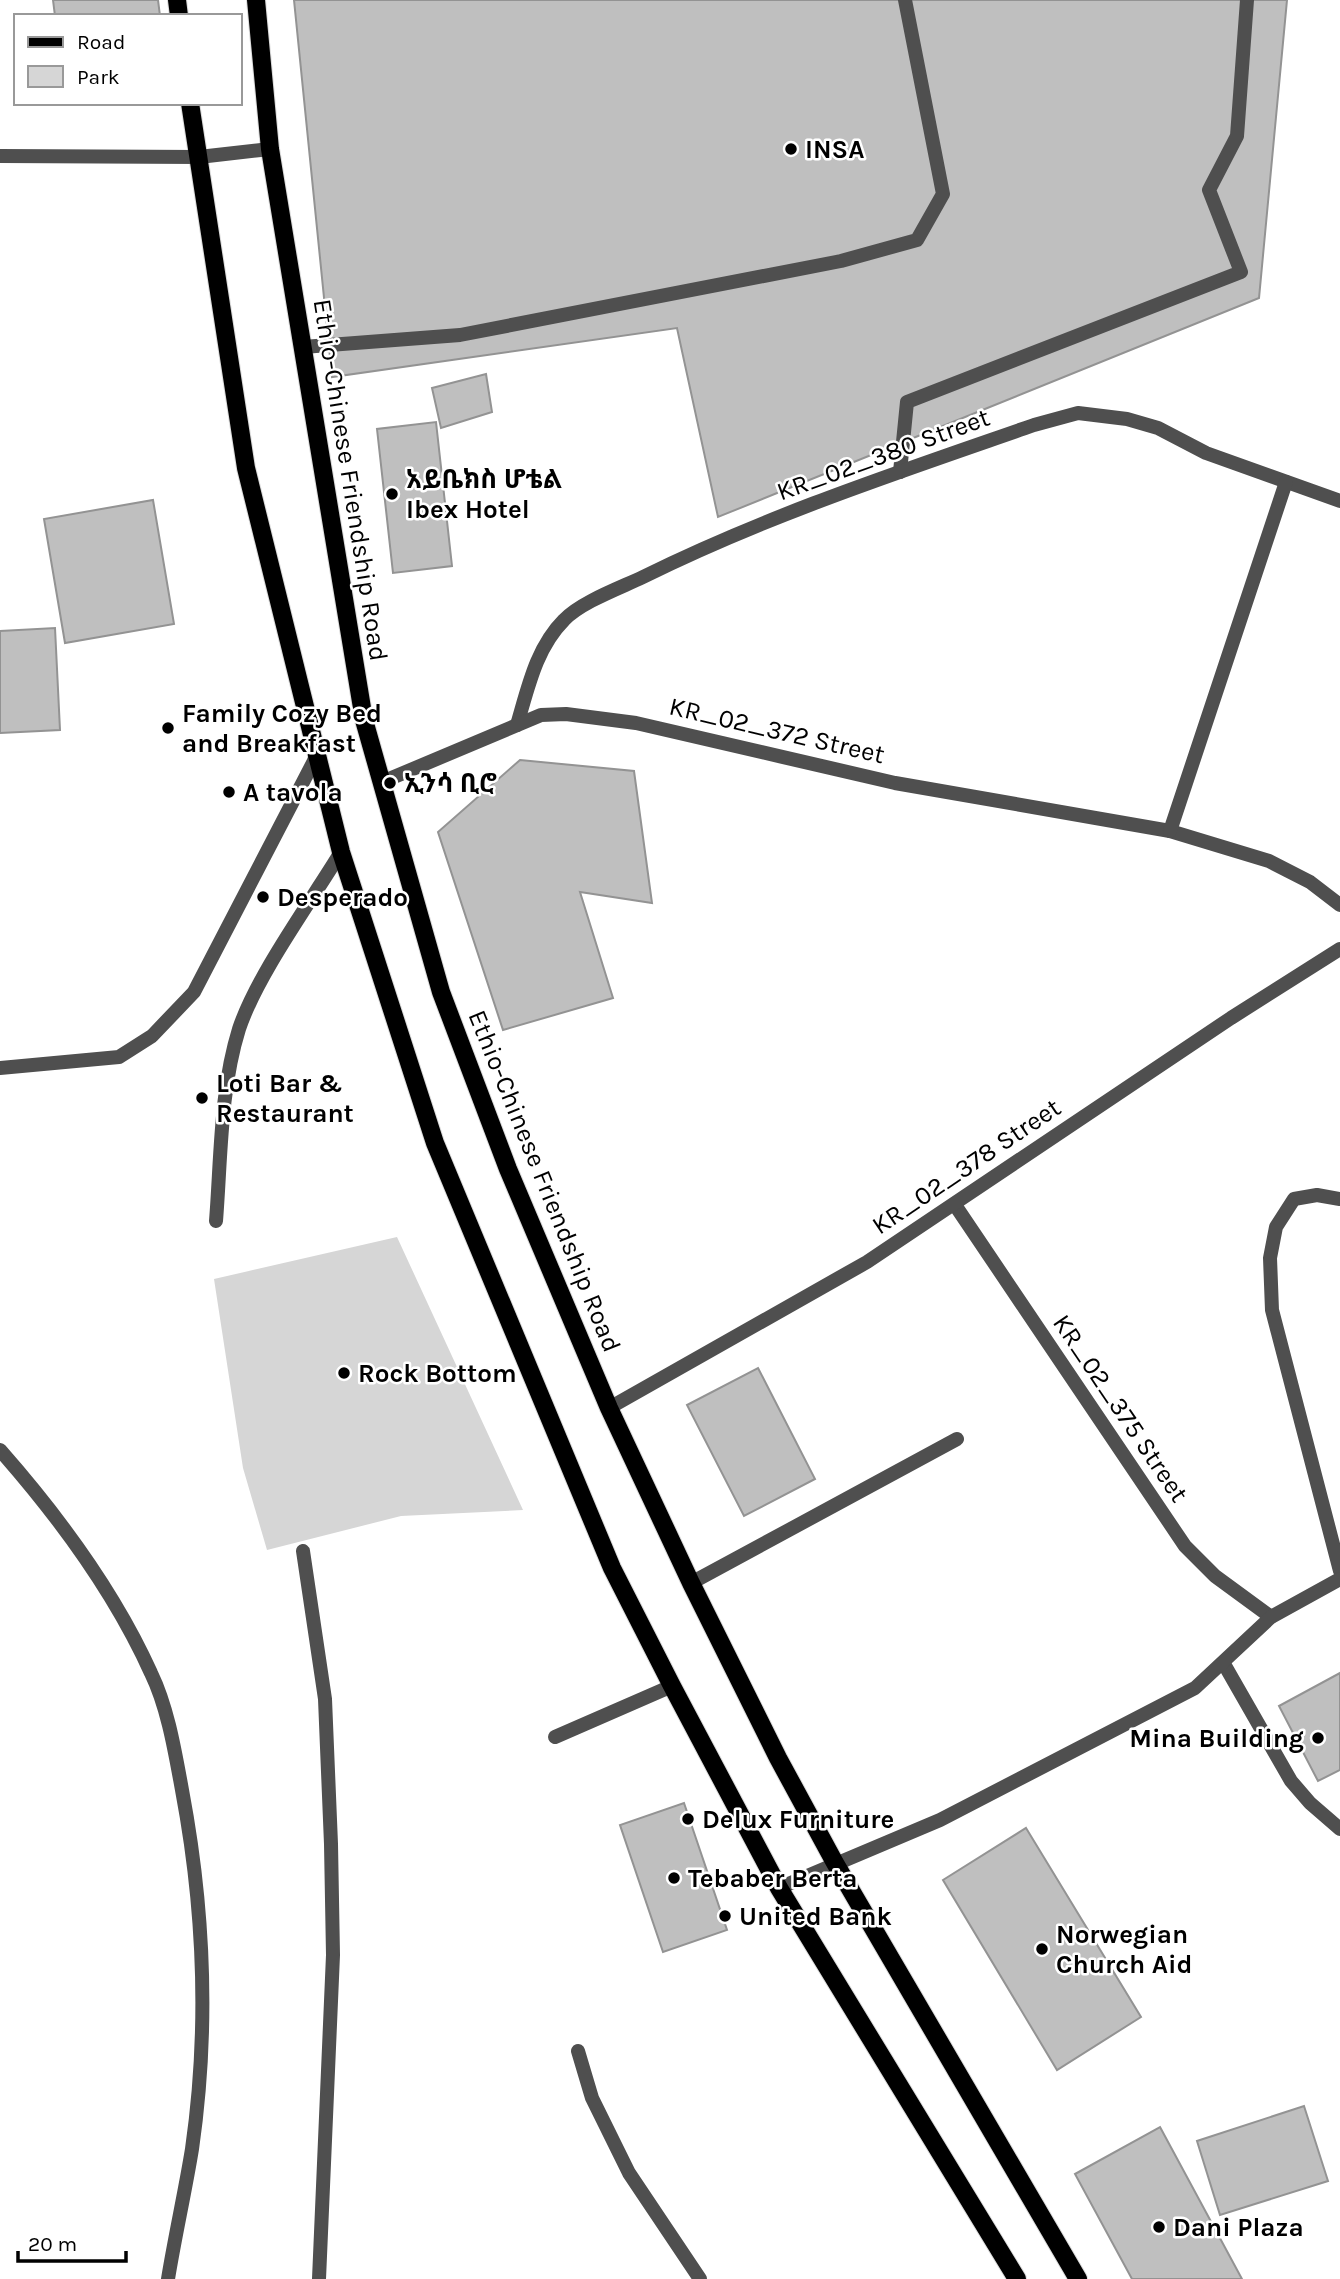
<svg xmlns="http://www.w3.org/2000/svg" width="1340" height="2279" font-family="Karla,'Noto Sans Ethiopic',sans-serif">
<rect width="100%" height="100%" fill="#fff"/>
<polygon fill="#d6d6d6" points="397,1237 523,1510 401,1516 267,1550 243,1468 214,1279"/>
<g fill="#bfbfbf" stroke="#939393" stroke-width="2">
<polygon points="53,0 158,0 160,16 55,16"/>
<polygon points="294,0 1287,0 1259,298 718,517 677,328 332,377"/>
<polygon points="486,374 492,412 441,428 432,388"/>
<polygon points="436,422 452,566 393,573 377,429"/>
<polygon points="153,500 174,624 65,643 44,519"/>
<polygon points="55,628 60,730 0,733 0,631"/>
<polygon points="520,760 634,771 652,903 580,892 613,998 503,1030 438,832"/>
<polygon points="758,1368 815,1479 744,1516 687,1405"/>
<polygon points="1340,1673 1340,1770 1318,1781 1279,1706"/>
<polygon points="684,1803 727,1930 663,1952 620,1825"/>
<polygon points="1026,1828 1141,2017 1057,2070 943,1880"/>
<polygon points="1304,2106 1328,2181 1220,2215 1197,2141"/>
<polygon points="1160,2127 1242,2279 1132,2279 1075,2174"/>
</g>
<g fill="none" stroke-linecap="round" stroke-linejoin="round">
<g stroke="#dbdbdb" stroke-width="20">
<g id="primary">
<polyline points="177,0 179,16"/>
<polyline points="256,0 270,149 364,720 441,992 508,1169 609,1408 691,1583 778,1758 835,1863 1078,2279"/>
<polyline points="190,103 246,468 341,852 435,1143 612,1568 672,1686 779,1888 1017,2279"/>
</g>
</g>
<g stroke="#4f4f4f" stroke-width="14">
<polyline points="303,347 460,335 841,261 917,240 943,194 905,0"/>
<polyline points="900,472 907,402 1241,272 1209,190 1237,136 1247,0"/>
<polyline points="1224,1664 1291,1781 1310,1803 1340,1829"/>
</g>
<g stroke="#4f4f4f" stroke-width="14">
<polyline points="0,156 199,157 270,149"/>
<path d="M517 725C528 688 536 648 564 620 581 602 620 588 643 577 768 515 902 471 1034 425L1078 413 1127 419 1158 428 1206 453 1340 501"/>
<polyline points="382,782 541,715 566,714 636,723 895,783 1170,831 1269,861 1310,882 1340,905"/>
<polyline points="1170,831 1286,482"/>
<polyline points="0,1068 119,1057 152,1036 194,992 316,757"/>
<polyline points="1340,1199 1317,1195 1294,1199 1276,1227 1270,1258 1272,1310 1340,1571"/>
<polyline points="955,1205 1185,1546 1215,1576 1271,1617"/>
<path d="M216 1221C221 1158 220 1090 239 1029 257 975 310 903 341 852"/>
<polyline points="609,1408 867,1262 1231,1018 1340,949"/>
<path d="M0 1450C59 1517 114 1591 151 1673 168 1708 175 1752 182 1790 204 1907 209 2031 192 2149 185 2192 175 2236 168 2279"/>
<polyline points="303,1551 325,1699 331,1844 333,1955 319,2279"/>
<polyline points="691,1583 957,1439"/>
<polyline points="555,1737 672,1686"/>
<polyline points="779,1888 940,1820 1195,1688 1271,1617 1340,1579"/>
<polyline points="578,2051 592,2098 629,2173 700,2279"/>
</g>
<use href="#primary" stroke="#000" stroke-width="18"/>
</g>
<g fill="#000" stroke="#fff" stroke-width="2.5">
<circle cx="791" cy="149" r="7"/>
<circle cx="392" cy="494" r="7"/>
<circle cx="168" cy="728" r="7"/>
<circle cx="390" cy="783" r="7"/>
<circle cx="229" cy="792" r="7"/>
<circle cx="263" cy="897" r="7"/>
<circle cx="202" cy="1098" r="7"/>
<circle cx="344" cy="1373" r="7"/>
<circle cx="1318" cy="1738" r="7"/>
<circle cx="688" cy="1819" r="7"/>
<circle cx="674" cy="1878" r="7"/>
<circle cx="725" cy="1916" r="7"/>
<circle cx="1042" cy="1949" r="7"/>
<circle cx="1159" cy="2227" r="7"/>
</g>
<g text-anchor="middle" stroke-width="5" stroke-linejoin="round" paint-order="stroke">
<g font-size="26" font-weight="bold" fill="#000" stroke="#fff" text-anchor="start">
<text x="805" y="158">INSA</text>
<text x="406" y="488">አይቤክስ ሆቴል<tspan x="406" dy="30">Ibex Hotel</tspan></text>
<text x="182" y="722">Family Cozy Bed<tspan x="182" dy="30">and Breakfast</tspan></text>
<text x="404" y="792">ኢንሳ ቢሮ</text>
<text x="243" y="801">A tavola</text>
<text x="277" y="906">Desperado</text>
<text x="216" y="1092">Loti Bar &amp;<tspan x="216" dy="30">Restaurant</tspan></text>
<text x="358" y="1382">Rock Bottom</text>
<text x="1304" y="1747" text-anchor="end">Mina Building</text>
<text x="702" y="1828">Delux Furniture</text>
<text x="688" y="1887">Tebaber Berta</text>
<text x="739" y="1925">United Bank</text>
<text x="1056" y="1943">Norwegian<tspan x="1056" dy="30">Church Aid</tspan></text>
<text x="1173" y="2236">Dani Plaza</text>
</g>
<g font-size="26" fill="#000" stroke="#fff">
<text transform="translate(883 454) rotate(-20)" y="9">KR_02_380 Street</text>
<text transform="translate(351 480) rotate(81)" y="9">Ethio-Chinese Friendship Road</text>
<text transform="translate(777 730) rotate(13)" y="9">KR_02_372 Street</text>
<text transform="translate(966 1166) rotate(-34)" y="9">KR_02_378 Street</text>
<text transform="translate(545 1181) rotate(68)" y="9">Ethio-Chinese Friendship Road</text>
<text transform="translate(1121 1408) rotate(56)" y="9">KR_02_375 Street</text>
</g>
</g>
<rect x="14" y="14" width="228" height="91" fill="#ffffff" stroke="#999999" stroke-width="2"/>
<rect x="28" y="37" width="35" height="10" fill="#000000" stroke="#999999" stroke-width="2"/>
<text x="77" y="49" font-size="21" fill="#000000">Road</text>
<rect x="28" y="66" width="35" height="21" fill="#d6d6d6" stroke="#999999" stroke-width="2"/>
<text x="77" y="84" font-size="21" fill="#000000">Park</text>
<path d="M18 2251v10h108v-10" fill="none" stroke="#000000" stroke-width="3.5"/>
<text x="28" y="2251" font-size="21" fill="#000000" stroke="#ffffff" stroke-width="5" paint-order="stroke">20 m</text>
</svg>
